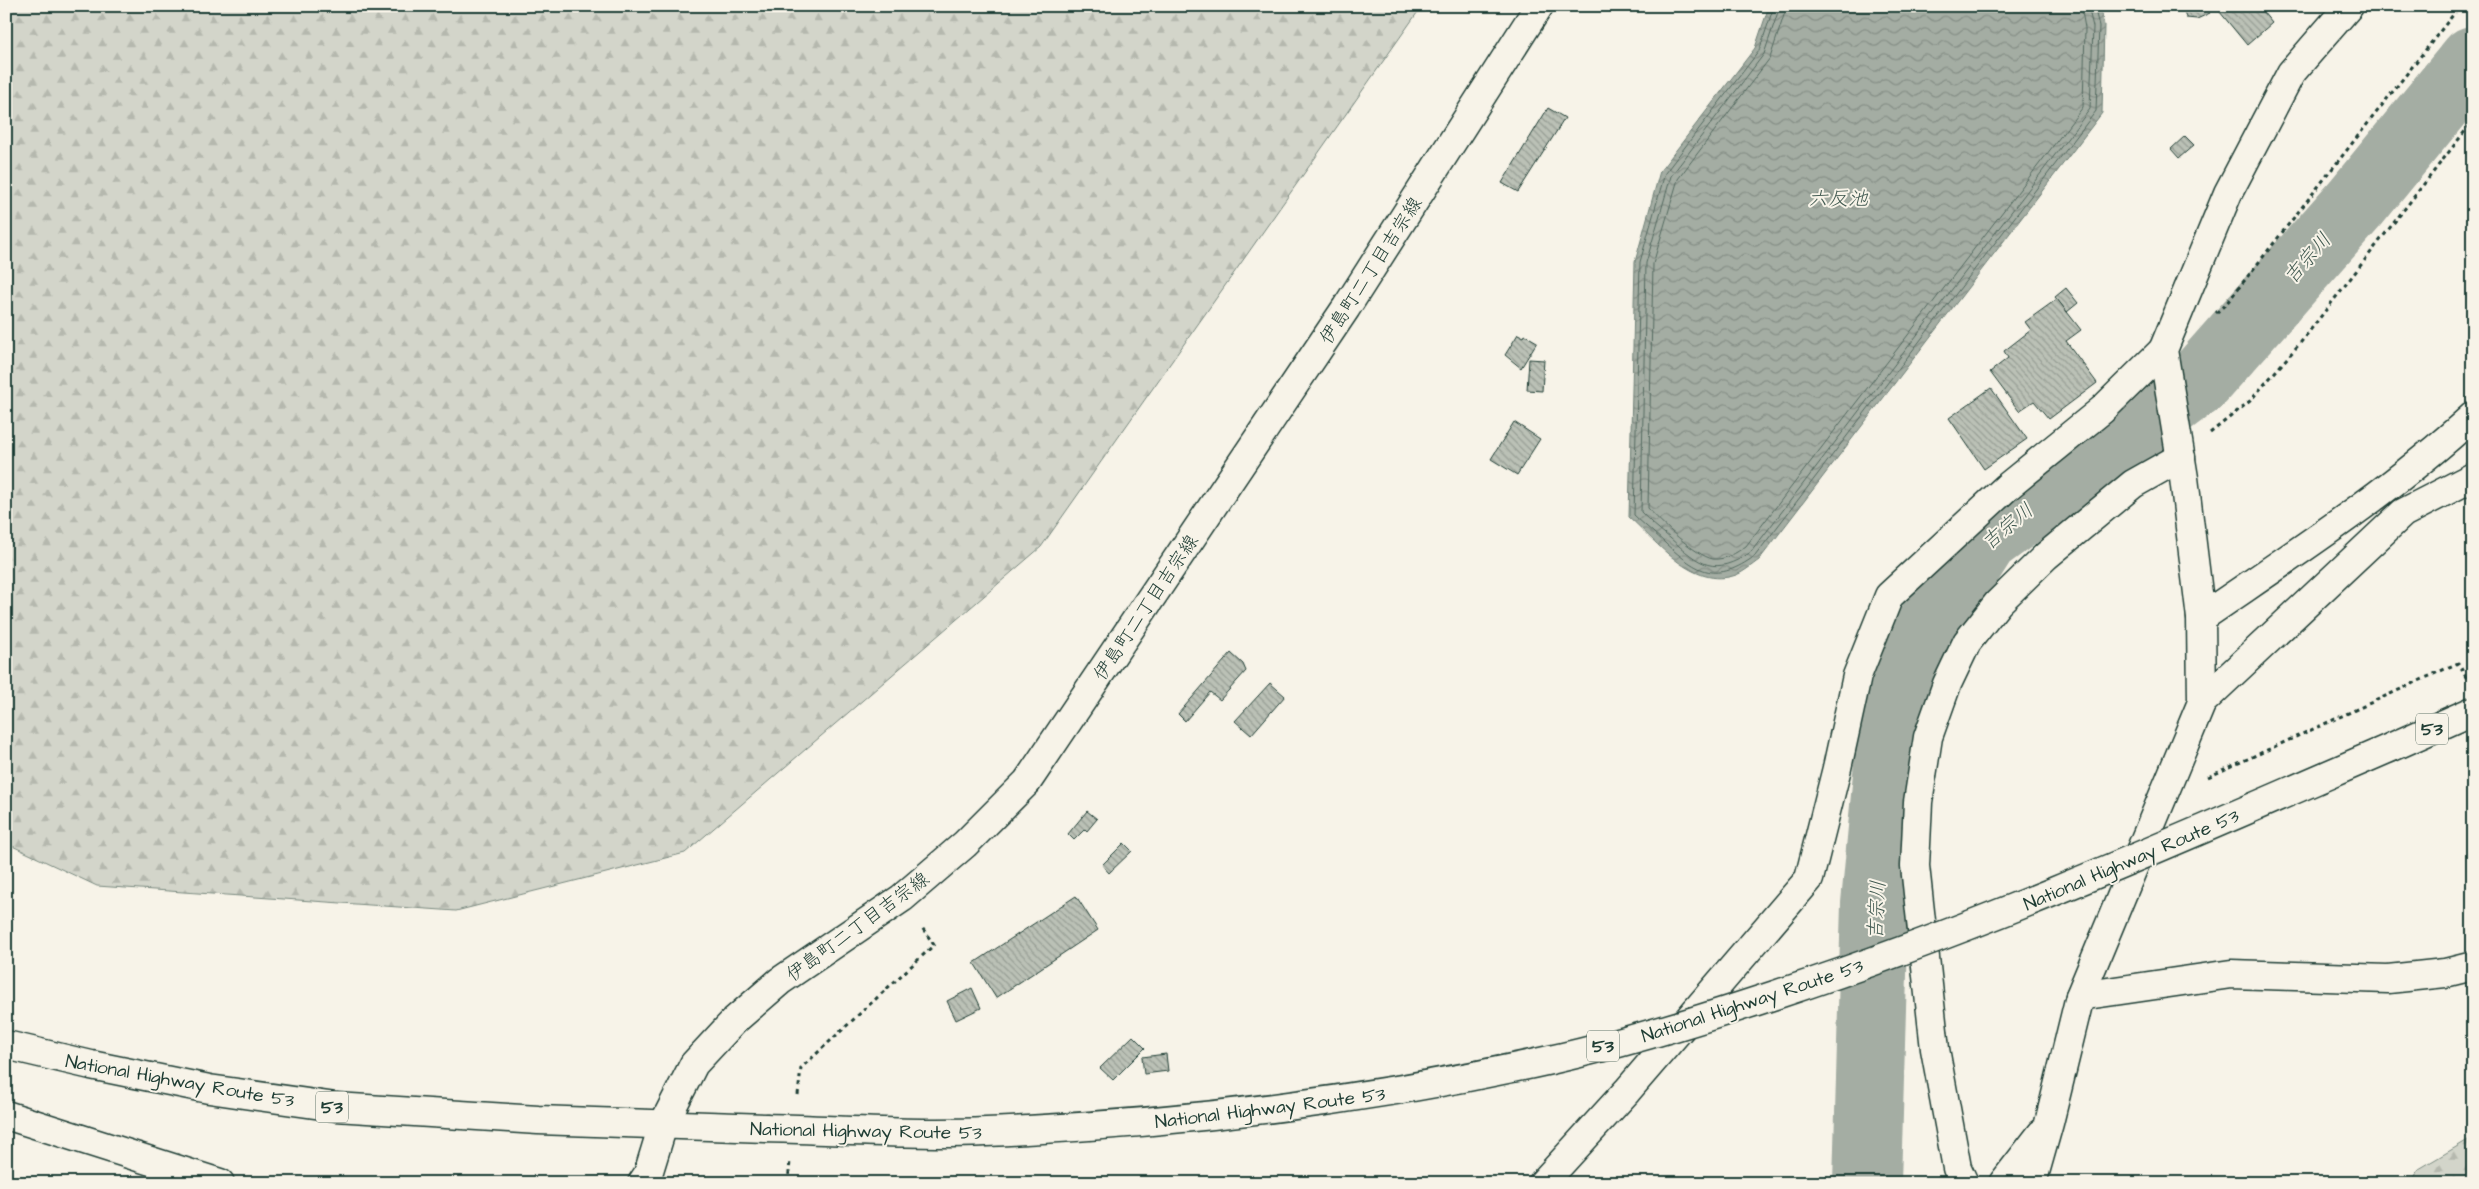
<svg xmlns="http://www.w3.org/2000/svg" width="2479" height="1189" font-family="'Architects Daughter','Klee One',sans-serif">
<defs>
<pattern id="forest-firs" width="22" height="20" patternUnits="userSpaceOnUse" patternTransform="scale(1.25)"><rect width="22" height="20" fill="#d3d5ca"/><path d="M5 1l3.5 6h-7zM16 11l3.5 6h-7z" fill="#b5b8ae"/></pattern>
<pattern id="water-waves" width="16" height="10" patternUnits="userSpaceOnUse" patternTransform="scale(1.25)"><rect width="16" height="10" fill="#a4ada3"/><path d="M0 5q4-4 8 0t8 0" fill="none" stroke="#858e86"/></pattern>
<pattern id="building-back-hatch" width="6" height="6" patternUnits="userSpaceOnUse" patternTransform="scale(1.25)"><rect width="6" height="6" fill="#bbc1b6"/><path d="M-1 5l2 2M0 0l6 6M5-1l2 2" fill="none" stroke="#979e95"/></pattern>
</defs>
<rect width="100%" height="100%" fill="#f7f3e8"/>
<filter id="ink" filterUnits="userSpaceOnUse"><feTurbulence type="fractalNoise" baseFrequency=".02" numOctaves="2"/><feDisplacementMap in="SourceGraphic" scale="10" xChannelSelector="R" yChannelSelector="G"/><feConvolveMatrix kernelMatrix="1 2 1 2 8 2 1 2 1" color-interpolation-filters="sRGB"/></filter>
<g filter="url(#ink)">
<g fill="url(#forest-firs)" stroke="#79897f">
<polygon points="6,6 1422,6 1041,547 685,853 456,911 97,886 6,843"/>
<polygon points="2473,1137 2473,1183 2409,1183 2419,1169"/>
</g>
<path fill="url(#water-waves)" stroke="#6f8077" d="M1769 6H2099L2104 25 2102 113 1759 560C1752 565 1744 572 1736 575 1693 590 1657 542 1629 517L1635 262 1660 171 1755 48Z"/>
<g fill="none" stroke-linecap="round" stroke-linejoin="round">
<g stroke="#546a60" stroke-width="1">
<path d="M1774 6 1759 51 1665 173 1640 262 1634 515C1644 525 1656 534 1666 544 1699 573 1716 584 1755 556L2096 111 2099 26 2094 6"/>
<path d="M1780 6 1764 54 1671 176 1646 263 1641 512C1649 521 1660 530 1670 538 1700 565 1714 577 1751 552L2090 109 2093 27 2088 6"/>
<path d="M1787 6 1770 58 1678 179 1653 264 1648 508C1660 522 1696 556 1713 559 1726 560 1736 553 1746 546L2083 107 2085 28 2081 6"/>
</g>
<polyline stroke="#a4ada3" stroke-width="68" points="1867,1183 1875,904 1891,731 1922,638 1984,540 2199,381 2356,203 2473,60"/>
</g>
<g fill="url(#building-back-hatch)" stroke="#1f3d34">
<polygon points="2183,6 2205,6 2210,13 2197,19 2186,18"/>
<polygon points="2215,6 2258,6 2272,23 2247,45"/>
<polygon points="1548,108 1565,118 1518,192 1502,183"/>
<polygon points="2185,136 2194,145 2179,158 2171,149"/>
<polygon points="2066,288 2078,303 2067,312 2055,297"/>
<polygon points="2057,299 2081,330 2066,341 2097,383 2049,419 2034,401 2019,411 1990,372 2008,358 2004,351 2031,330 2025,322"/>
<polygon points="1518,334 1524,337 1525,335 1537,342 1521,368 1505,355"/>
<polygon points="1529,359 1544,360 1542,391 1527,390"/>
<polygon points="1991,388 2027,439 1984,469 1949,418"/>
<polygon points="1514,422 1540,439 1517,475 1491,459"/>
<polygon points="1231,653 1243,664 1246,671 1220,700 1210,692 1185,721 1178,714"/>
<polygon points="1270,683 1285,696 1251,735 1235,721"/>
<polygon points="1087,811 1097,819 1087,831 1085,829 1074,840 1068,834"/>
<polygon points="1124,843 1132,851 1109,873 1102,865"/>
<polygon points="1076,896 1098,930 996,998 974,963"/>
<polygon points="972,988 981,1008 956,1020 947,1001"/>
<polygon points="1133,1036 1145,1048 1113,1080 1100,1068"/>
<polygon points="1166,1054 1168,1071 1144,1074 1142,1057"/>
</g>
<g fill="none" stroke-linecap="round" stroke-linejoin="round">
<g stroke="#1f3d34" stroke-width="31">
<g id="minor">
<path d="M2201 618C2294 554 2389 493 2473 416"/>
<polyline points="2202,702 2403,513 2473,477"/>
<polyline points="2080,996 2231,974 2388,979 2445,973 2473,966"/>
<polyline points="6,1115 220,1183"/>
<polyline points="642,1183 648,1174 663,1125 694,1064 735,1020 780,981 902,898 965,844 1027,782 1346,308 1539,6"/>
<polyline points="1543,1183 1627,1091 1809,879 1837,768 1857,676 1889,596 2007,487 2102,410 2163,350"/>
<polyline points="1964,1183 1957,1168 1935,1049 1915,866 1918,802 1928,737 1947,684 1967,642 1998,603 2046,556 2133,484 2181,457"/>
<polyline points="2003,1183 2041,1134"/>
<polyline points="2032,1183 2049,1123 2080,996 2202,702 2201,618 2184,478 2163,350 2228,193 2291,73 2349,6"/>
</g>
</g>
<g stroke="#1f3d34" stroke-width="31">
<g id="highway">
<polyline points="2392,747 2473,711"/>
<polyline points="6,1045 91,1065 209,1089 336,1107 538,1120 766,1128"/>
</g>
</g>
<g stroke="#1f3d34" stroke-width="3" stroke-dasharray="4 4" stroke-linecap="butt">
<polyline points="2216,313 2226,304 2460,6"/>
<polyline points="2210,433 2250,401 2301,342 2473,121"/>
<polyline points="2208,777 2458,663 2467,679"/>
<polyline points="798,1095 801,1068 934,945 921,926"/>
<polyline points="788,1183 790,1161"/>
</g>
<use href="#minor" stroke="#f7f3e8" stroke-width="28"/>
<use href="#highway" stroke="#f7f3e8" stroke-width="28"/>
<g stroke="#1f3d34" stroke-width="31" stroke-linecap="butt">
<path id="highway-bridge" d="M766 1128C839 1130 913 1135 986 1132 1178 1124 1362 1102 1550 1060 1627 1043 1703 1019 1778 994 1988 925 2189 835 2392 747"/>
</g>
<use href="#highway-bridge" stroke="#f7f3e8" stroke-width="28"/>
</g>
</g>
<g text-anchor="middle" stroke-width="4" stroke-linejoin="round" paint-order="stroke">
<g fill="#f7f3e8" stroke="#60746a" stroke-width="1">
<rect x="2416" y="713.5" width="32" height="31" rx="4"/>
<rect x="1587" y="1030.5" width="32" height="31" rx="4"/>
<rect x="316" y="1091.5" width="32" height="31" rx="4"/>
</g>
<g font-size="18" font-weight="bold" fill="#1f3d34">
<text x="2432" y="735">53</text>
<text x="1603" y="1052">53</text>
<text x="332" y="1113">53</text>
</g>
<g font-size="19" fill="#1f3d34" stroke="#f7f3e8">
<text transform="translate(1370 270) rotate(-57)" y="7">伊島町二丁目吉宗線</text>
<text transform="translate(1145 607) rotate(-56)" y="7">伊島町二丁目吉宗線</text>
<text transform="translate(2131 859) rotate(-23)" y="7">National Highway Route 53</text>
<text transform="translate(857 926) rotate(-36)" y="7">伊島町二丁目吉宗線</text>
<text transform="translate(1752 1000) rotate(-18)" y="7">National Highway Route 53</text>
<text transform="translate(180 1080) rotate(10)" y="7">National Highway Route 53</text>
<text transform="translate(1270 1107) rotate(-7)" y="7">National Highway Route 53</text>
<text transform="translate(866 1130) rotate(1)" y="7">National Highway Route 53</text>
</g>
<g font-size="20" font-style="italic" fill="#405950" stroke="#f7f3e8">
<text x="1838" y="205">六反池</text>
<text transform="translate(2307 258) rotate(-49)" y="7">吉宗川</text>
<text transform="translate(2007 526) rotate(-40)" y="7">吉宗川</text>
<text transform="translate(1876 910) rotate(-87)" y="7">吉宗川</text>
</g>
</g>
<rect width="2479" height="1189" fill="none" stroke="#f7f3e8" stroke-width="25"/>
<rect x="12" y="12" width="2454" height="1164" fill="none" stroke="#1f3d34" stroke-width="2" filter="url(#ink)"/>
</svg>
